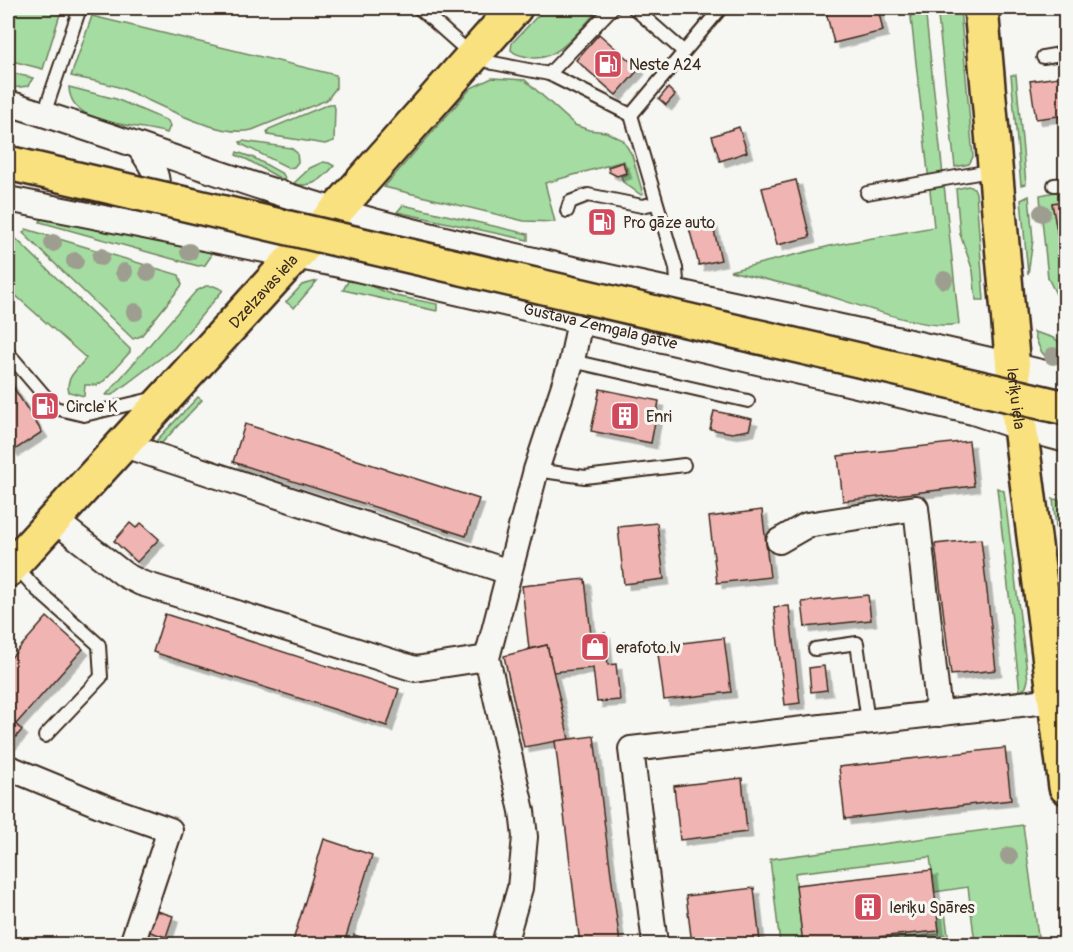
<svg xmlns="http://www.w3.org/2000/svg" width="1073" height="952" font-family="Pangolin,sans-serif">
<defs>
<filter id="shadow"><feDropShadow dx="5.5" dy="5.5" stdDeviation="0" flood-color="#0004"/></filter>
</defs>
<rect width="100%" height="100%" fill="#f6f6f2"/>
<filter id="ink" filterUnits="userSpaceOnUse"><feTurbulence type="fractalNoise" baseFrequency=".0167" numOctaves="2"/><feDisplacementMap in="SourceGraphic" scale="12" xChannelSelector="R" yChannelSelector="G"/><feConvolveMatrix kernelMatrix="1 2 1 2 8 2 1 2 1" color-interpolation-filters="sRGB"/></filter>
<g filter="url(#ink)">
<g fill="#a4dca1" stroke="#708360" stroke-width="1.5">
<polygon points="8,8 47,8 61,11 43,69 8,60"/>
<path d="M545 8H600C580 28 556 67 524 56 518 55 515 54 511 50L512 43Z"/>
<path d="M910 8H925L959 324C928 332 853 303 820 293 790 285 760 278 730 271L834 245 934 227Z"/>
<polygon points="937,8 960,8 973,157 969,164 955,167"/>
<path d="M92 16 336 75V88L327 100 252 130C218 139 153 101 121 88 105 82 88 80 71 76Z"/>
<polygon points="8,72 33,78 28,86 12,88 8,87"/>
<polygon points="1011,75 1016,75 1026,184 1021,185"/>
<polygon points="492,78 525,80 575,125 589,130 606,132 623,140 632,155 643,194 641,195 623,182 621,176 628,174 624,161 545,183 555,222 524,221 384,187 471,88"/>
<path d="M69 87 116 99 168 121 170 126 167 133C138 123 70 128 69 87Z"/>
<polygon points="329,104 333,104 335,108 334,141 325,144 268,135 267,132 269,129"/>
<polygon points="243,141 291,148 297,153 298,162 294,167 289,168 241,144 240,142"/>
<polygon points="237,152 254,158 283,174 285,178 283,180 248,160 236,155"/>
<path d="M323 162 329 163 334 166C322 180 312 188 293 184L310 168Z"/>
<polygon points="968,186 974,188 976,193 984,300 976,300 973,271 960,234 956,189"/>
<polygon points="1065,190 1065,201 1052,204 1059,242 1065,241 1065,312 1048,278 1042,219 1040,218 1040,210 1041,209 1040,195"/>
<polygon points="1029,196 1033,240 1028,274 1021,200"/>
<polygon points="403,205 528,234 528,240 397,212"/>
<polygon points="42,217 209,249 211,256 205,265 198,266 40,222"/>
<polygon points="26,229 179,275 182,285 141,336 133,339 23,233"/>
<path d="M8 231 130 349V352L104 381 97 385H85L84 396 69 392C64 378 79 368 86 358L15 295 8 301V251L14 244 8 237Z"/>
<polygon points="350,278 396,296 437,304 437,311 343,290"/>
<polygon points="317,281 294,308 286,302 302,285"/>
<polygon points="206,286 214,286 223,290 174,348 112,395 106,395 196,291"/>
<path d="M1034 332C1060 339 1065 340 1065 368 1044 359 1040 354 1034 332Z"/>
<polygon points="198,397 202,400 158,447 157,440"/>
<polygon points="997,488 1004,491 1028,680 1026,687 1020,692"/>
<polygon points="1053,499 1059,500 1065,525 1065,607"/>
<polygon points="1023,825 1038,936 975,943 968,887 935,892 930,857 795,873 803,944 780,944 770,859"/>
<polygon points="945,912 949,943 928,944 923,942 903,944 902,942 884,944 883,940 939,934 937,913"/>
</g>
<g fill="#f0b5b2" stroke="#3b2a1e" stroke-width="1.5" filter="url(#shadow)">
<polygon points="825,8 878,8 883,31 834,43"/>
<polygon points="599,34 639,69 616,95 576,60"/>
<polygon points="1066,76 1066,115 1036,119 1030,81"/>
<polygon points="668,88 675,95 666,105 659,99"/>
<polygon points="739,127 747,152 720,161 712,136"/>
<polygon points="623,162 626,173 617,176 609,172 608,167"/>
<polygon points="796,180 810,237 777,245 762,188"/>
<polygon points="1066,201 1066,241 1059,242 1052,203"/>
<polygon points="712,222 721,260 699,265 689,228"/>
<polygon points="8,379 42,432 13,451 8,442"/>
<polygon points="600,389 659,401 651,443 591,431"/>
<polygon points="714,411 752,419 749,430 732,433 710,429"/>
<polygon points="245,424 479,499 466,536 233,462"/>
<polygon points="969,441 974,486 843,501 838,456"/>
<polygon points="762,510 770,577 717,583 709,517"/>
<polygon points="130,523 136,528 141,523 159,539 137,562 114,541"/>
<polygon points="657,523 664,579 624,584 618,527"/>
<polygon points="981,539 996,670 951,675 935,544"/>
<polygon points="585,579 591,635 605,633 608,665 616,664 620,700 597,702 593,668 553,672 547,645 529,649 522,586"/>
<polygon points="868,595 871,620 805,627 802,602"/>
<polygon points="789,606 800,703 785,705 774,607"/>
<polygon points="165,614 399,689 387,726 153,652"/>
<polygon points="47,617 83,649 16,724 8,717 8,661"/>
<polygon points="724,638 731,692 664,700 657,646"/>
<polygon points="547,645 569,739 524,747 504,656"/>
<polygon points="824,666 827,690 811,692 809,668"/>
<polygon points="8,717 22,730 8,746"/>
<polygon points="594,736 605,828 620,944 580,944 555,741"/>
<polygon points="1005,748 1011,800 845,819 839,767"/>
<polygon points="742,778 747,832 680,840 674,786"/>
<polygon points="324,839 372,855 345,940 352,942 354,935 383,944 292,944"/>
<polygon points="932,870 939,931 803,944 796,885"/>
<polygon points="754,888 760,942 735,944 692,944 686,896"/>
<polygon points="151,909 173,916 166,937 144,930"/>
</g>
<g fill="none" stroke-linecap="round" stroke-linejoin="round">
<g stroke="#3b2a1e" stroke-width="16">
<g id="lane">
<polyline points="419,8 472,55 493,63 549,74"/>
<polyline points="612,8 549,74 631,115 721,8"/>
<polyline points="634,8 683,51"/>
<polyline points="1043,57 1066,53"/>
<polyline points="44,114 80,8"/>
<polyline points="631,115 676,268 678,294"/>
<polyline points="1054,185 1066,184"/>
<polyline points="867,193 995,170"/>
<polyline points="567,211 570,202 588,195 642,206 656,203"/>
<polyline points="8,353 55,408 84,415 156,398"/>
<polyline points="572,361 748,401"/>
<polyline points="536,470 585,477 684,465"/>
<polyline points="15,565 36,589 99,645 101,677 45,736"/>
<polyline points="815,649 857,643 868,722"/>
</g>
</g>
<g stroke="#3b2a1e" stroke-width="28">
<g id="street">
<path d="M8 103C130 140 250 188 374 221 603 281 836 322 1066 378"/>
<path d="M139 147C155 169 166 185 147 210"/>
<path id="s1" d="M8 199 340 265 973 412 1021 428 1066 440"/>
<polyline points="121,444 509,572"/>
<polyline points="53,519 125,575 141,583 415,669 487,658"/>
<polyline points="779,541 807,525 916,508 939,714"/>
<polyline points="8,774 12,769 107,808 170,830 132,944"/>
<polyline points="504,944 520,888 525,837 522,811 487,658 536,470 572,361 580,320"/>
<polyline points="655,944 631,749 1055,700"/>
</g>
</g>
<g stroke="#3b2a1e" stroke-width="38">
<g id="primary">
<path id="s2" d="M981 8 1014 380 1066 787"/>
<path id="s3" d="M8 570 337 210 515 8"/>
</g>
</g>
<use href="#lane" stroke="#f6f6f2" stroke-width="12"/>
<use href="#street" stroke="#f6f6f2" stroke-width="24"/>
<use href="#primary" stroke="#fae180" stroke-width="33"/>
<g stroke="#3b2a1e" stroke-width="38" stroke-linecap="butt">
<polyline id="primary-bridge" points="8,163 1066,408"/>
</g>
<use href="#primary-bridge" stroke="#fae180" stroke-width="33"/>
</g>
<g fill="#9d9e90">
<circle cx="1042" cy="213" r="9"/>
<circle cx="53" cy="243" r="9"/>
<circle cx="189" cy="252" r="9"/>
<circle cx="101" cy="257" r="9"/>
<circle cx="75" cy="261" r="9"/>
<circle cx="124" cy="272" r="9"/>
<circle cx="148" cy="272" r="9"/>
<circle cx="944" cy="280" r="9"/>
<circle cx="135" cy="312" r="9"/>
<circle cx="1053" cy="356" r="9"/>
<circle cx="1009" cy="856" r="9"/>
</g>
</g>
<defs>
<g id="fuel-square" transform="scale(1.5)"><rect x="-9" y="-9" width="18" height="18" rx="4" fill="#d1495b" stroke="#f6f6f2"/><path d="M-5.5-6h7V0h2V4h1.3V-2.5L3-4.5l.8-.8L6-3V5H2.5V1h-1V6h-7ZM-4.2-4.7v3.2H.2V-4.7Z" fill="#fff"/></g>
<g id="building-square" transform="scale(1.5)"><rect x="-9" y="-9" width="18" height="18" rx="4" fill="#d1495b" stroke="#f6f6f2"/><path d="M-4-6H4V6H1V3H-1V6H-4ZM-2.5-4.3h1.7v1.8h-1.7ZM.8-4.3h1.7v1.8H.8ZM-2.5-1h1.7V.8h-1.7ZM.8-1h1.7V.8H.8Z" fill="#fff"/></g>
<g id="shop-square" transform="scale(1.5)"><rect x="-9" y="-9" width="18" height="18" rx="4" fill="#d1495b" stroke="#f6f6f2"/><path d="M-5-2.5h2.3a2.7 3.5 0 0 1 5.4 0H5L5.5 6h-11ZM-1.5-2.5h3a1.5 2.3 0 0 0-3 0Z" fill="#fff"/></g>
</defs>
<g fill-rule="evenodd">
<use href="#fuel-square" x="608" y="64"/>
<use href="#fuel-square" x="602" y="222"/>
<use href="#fuel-square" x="45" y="406"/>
<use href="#building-square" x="625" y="416"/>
<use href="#shop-square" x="595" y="647"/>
<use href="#building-square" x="868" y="907"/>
</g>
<g text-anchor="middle" stroke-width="6" stroke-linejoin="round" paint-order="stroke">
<g font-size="16" fill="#3b2a1e" stroke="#f6f6f2" text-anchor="start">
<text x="629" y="70">Neste A24</text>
<text x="623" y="228">Pro gāze auto</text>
<text x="66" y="412">Circle K</text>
<text x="646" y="422">Enri</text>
<text x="616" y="653">erafoto.lv</text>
<text x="889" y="913">Ieriķu Spāres</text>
</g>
<g font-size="16" fill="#3b2a1e" stroke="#f6f6f2">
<text dy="6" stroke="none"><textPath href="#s3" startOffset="378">Dzelzavas iela</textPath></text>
<text dy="6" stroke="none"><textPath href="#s1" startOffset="606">Gustava Zemgala gatve</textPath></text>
<text dy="6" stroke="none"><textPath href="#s2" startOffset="392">Ieriķu iela</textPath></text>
</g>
</g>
<rect width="1073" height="952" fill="none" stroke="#f6f6f2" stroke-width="30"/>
<rect x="15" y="15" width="1043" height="922" fill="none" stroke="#3b2a1e" stroke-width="2" filter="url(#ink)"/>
</svg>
